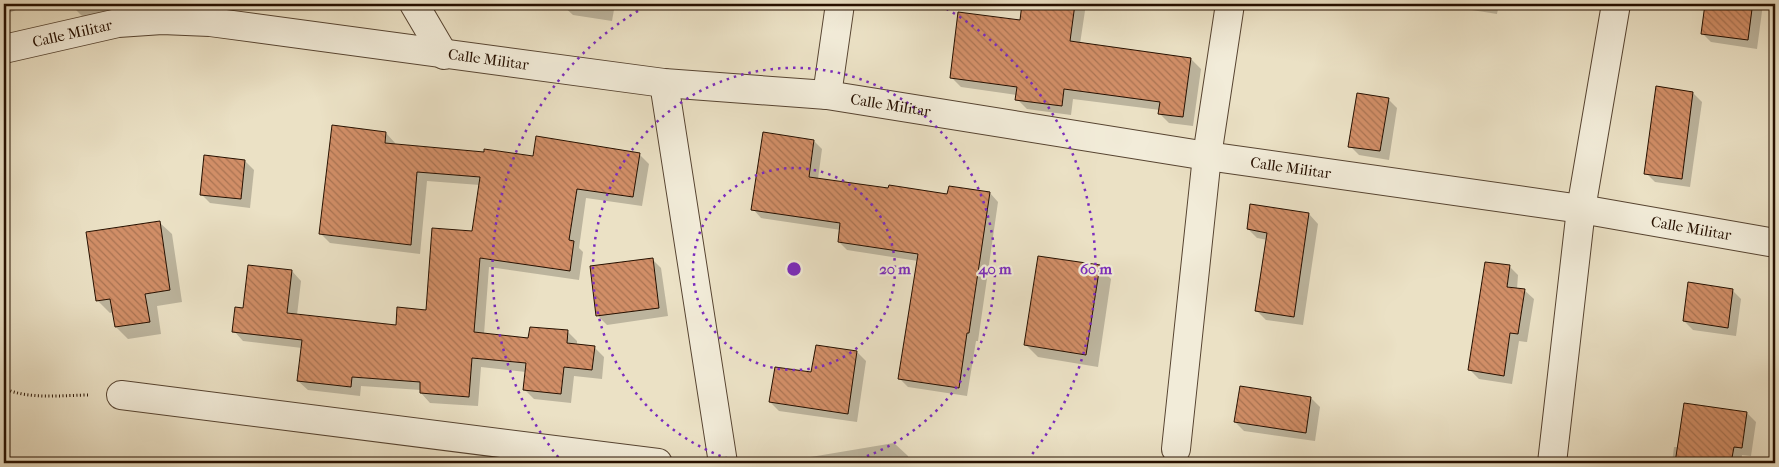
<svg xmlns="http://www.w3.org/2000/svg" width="1779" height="467" font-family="'IM FELL French Canon',serif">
<defs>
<pattern id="building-back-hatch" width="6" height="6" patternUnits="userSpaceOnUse" patternTransform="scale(1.25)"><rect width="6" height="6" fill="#d18e67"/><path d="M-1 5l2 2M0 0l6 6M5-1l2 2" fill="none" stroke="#a97352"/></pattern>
</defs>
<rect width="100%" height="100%" fill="#ebe1c5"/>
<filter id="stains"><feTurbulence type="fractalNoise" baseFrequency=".004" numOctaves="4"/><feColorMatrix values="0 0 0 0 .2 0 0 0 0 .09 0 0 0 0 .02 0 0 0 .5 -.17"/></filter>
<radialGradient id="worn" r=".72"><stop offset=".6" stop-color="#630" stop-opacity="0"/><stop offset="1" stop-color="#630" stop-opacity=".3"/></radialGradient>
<g fill="#0003">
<polygon points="4,4 14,4 16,10 4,15"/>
<polygon points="74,4 110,4 112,8 85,19 76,10"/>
<polygon points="234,4 254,4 240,9"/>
<polygon points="561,4 615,4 612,21 573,15"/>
<polygon points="1023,4 1086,4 1080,44 1191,59 1201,69 1193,126 1169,123 1159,113 1160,110 1073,99 1071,115 1027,109 1017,99 1017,95 961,87 951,77 1021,21"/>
<polygon points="1445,4 1499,4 1497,14 1447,6"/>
<polygon points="1706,4 1729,7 1729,4 1763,4 1757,49 1711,42 1702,33"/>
<polygon points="1693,93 1702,102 1690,187 1655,182 1646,173"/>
<polygon points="1388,99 1397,108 1389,160 1359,155 1350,146"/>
<polygon points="386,133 395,143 395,145 534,157 639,154 649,164 642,206 586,198 579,248 583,252 579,280 489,267 484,334 529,340 568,332 577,341 577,346 595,348 604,357 602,379 574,376 571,403 534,399 524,389 526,372 481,367 478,406 430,403 421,393 421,390 361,386 360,396 308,390 298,381 302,348 243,341 234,331 244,309 292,271 301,281 297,315 397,326 427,311 473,232 480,185 427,181 420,254 330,243 321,234"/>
<polygon points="814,141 822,149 818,179 948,196 990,193 998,202 978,341 976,341 967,396 908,387 899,378 918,261 847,250 839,242 841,230 761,218 753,209"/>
<polygon points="205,157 245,161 254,170 250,208 210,203 201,194"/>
<polygon points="1252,206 1309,214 1318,224 1303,325 1266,320 1257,311 1268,240 1257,238 1248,229"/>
<polygon points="160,223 172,234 182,302 157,306 161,334 128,339 116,327 114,312 110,313 98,301"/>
<polygon points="652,259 661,268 668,316 607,325 598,316"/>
<polygon points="1509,266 1518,275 1517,289 1524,290 1534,299 1527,342 1519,341 1512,384 1479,379 1470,370"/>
<polygon points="1099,267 1111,279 1098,367 1038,357 1026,345"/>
<polygon points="1732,290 1741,299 1736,336 1693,330 1684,321"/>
<polygon points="857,352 866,361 857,422 779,411 770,402 812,374"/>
<polygon points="1311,398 1320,407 1315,441 1244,431 1235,422"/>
<polygon points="1747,413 1756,422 1751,456 1742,455 1741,463 1672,463 1674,447 1679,447"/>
<polygon points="894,443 908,456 909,463 775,463"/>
</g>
<g fill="url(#building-back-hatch)" stroke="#261000">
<polygon points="1022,4 1075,4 1070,41 1191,58 1183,117 1158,114 1160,102 1064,89 1062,106 1015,100 1017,87 950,78 958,12 1020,20"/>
<polygon points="1705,4 1717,4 1752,9 1748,40 1701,34"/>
<polygon points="1656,86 1693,92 1682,179 1644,174"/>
<polygon points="1357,93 1389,98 1380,151 1348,147"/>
<polygon points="332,125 386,132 385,143 484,152 484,149 533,156 536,136 640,153 633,197 577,189 569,240 574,241 570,271 480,258 474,332 528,338 530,327 568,330 567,343 595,346 592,370 564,367 561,394 523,390 526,363 472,358 469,397 420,393 420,382 352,377 351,387 297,381 302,340 232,332 235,307 243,308 248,265 292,270 287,313 396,325 397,307 426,310 432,228 472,231 480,177 417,172 411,245 319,234"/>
<polygon points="763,132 814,140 809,177 888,188 889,185 947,194 949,186 990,192 969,333 967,333 959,388 898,379 918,254 838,242 840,223 751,210"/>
<polygon points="204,155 245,160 241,199 200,195"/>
<polygon points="1250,204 1309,213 1294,317 1255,311 1267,233 1247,229"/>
<polygon points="160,221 170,290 145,294 150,322 115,327 110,299 96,301 86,232"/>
<polygon points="1038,256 1100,265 1086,355 1024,345"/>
<polygon points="653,258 659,308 596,316 590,266"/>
<polygon points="1485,262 1510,265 1507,287 1525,289 1518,334 1510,333 1504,376 1468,370"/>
<polygon points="1688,282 1733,289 1728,328 1683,321"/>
<polygon points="816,345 857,351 848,414 769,402 775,367 811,372"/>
<polygon points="1240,386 1311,397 1306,433 1234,422"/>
<polygon points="1684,403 1747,412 1742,448 1734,447 1731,463 1675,463"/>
</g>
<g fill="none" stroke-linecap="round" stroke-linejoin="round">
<g stroke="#574431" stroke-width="30">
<g id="minor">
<polyline points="414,4 444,55"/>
<path id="s1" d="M4 49 118 23 162 20 210 22 664 83 827 95 1207 156 1581 209 1775 243"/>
<polyline points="664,83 723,463"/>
<polyline points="827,95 840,4"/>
<polyline points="121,395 658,463"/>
<polyline points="1176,449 1207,156 1230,4"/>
<polyline points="1552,463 1581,209 1616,4"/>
</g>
</g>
<path stroke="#261000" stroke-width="3" stroke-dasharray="1 2.5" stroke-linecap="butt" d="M4 388C26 400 65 395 90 395"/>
<use href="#minor" stroke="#f2ecd9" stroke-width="28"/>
</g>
<g fill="none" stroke="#7b2cbf" stroke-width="2.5" stroke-dasharray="2.5 5">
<circle cx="794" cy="269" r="101"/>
<path d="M742 463A201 201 0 1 1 846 463"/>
<path d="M563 463A302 302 0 0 1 648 5M940 5A302 302 0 0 1 1025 463"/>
</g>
<g text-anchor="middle" stroke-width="4.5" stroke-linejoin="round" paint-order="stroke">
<g font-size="15" fill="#261000" stroke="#f2ecd9">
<text dy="5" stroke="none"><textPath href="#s1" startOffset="70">Calle Militar</textPath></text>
<text dy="5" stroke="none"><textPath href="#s1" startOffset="490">Calle Militar</textPath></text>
<text dy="5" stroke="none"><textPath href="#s1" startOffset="895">Calle Militar</textPath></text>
<text dy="5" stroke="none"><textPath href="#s1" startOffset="1300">Calle Militar</textPath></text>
<text dy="5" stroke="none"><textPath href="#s1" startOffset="1705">Calle Militar</textPath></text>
</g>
</g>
<circle cx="794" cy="269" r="8" fill="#7b2cbf" stroke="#f2ecd9" stroke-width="2.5"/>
<g font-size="15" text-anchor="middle" font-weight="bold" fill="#7b2cbf" stroke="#f2ecd9" stroke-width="4.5" stroke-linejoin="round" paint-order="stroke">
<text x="895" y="274">20 m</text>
<text x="995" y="274">40 m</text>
<text x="1096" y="274">60 m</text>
</g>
<rect width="1779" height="467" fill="none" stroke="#ebe1c5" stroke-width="20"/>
<rect x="5" y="5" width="1769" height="457" fill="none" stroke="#261000" stroke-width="2.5"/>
<rect x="10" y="10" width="1759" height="447" fill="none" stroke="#261000"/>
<rect width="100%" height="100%" filter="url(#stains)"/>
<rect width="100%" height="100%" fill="url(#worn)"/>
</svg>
